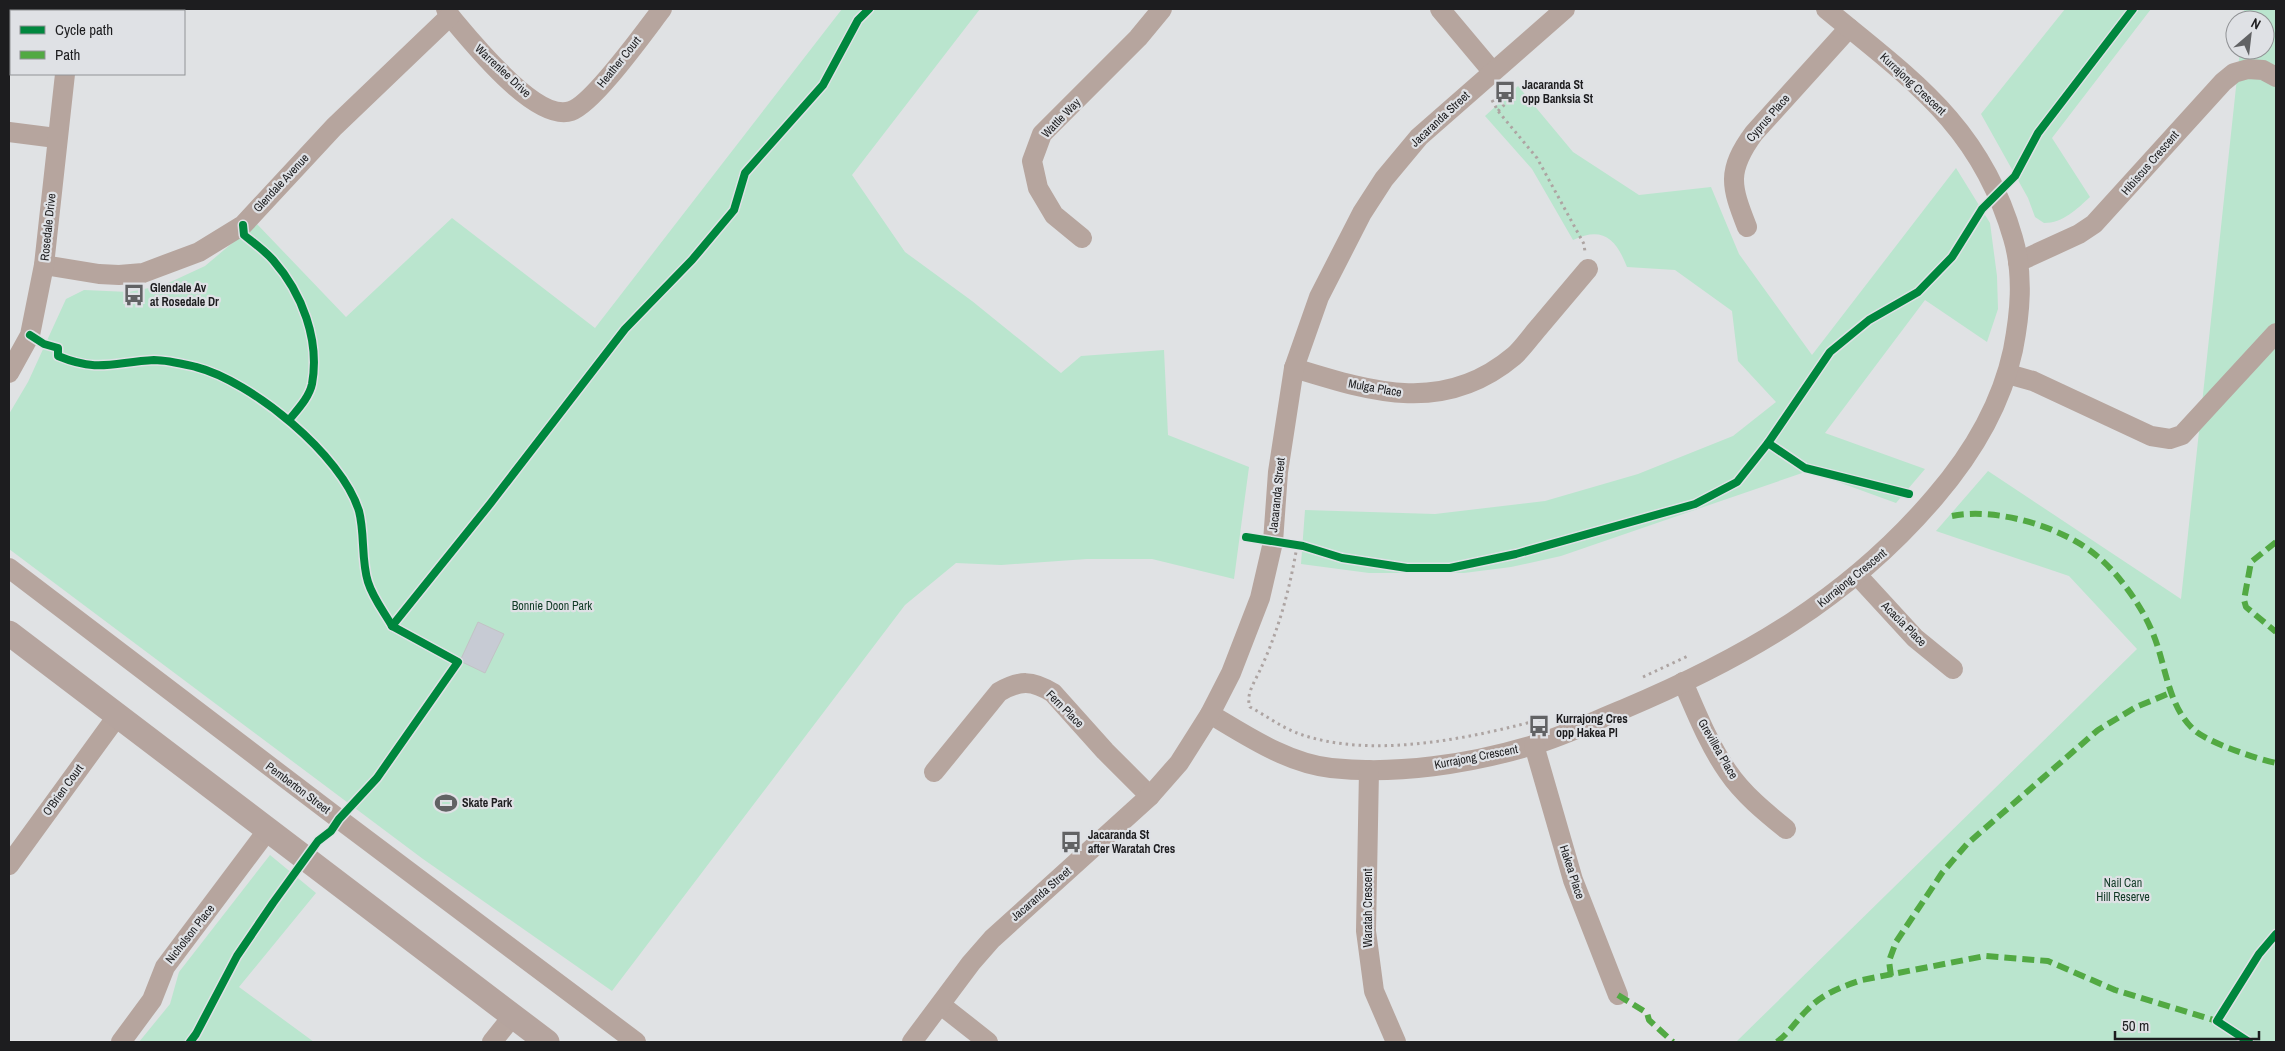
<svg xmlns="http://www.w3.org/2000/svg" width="2285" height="1051" font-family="'Archivo Narrow',sans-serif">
<rect width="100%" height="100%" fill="#e0e2e4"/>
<g fill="#bae5ce">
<polygon points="842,9 980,9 852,175 905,252 972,301 1061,373 1081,356 1164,350 1168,435 1249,467 1234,579 1152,559 1087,559 1001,565 956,563 905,605 612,991 423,859 9,549 9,414 28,382 66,299 84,290 129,292 164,285 205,266 256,223 346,317 452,218 595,328"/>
<path d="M2065 9H2151L2052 138 2090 197C2077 209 2063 223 2044 223L2035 217 2028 198 1981 114Z"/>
<polygon points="2244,9 2276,9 2276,1042 1736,1042 2137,649 2069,576 1936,531 1988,471 2181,599 2240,50 2265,50 2265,20 2243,20"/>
<path d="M1518 86 1573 152 1639 195 1711 187 1739 254 1812 355 1956 168 1990 223 1997 276 1998 309 1987 342 1925 300 1825 433 1925 469 1896 503 1808 471 1561 556 1511 567 1464 573H1369L1301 564 1305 510 1435 514 1545 501 1638 474 1733 436 1776 402 1738 361 1732 311 1675 270 1627 267C1616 239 1603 226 1573 240L1532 169 1485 116Z"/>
<polygon points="270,855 316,893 239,987 314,1042 139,1042 170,1004 179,972"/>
</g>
<polygon fill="#c7cbd4" stroke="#c2c3c5" points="478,622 504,634 485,673 460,661"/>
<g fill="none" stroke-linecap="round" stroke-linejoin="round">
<g stroke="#ada4a2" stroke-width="3" stroke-dasharray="2.5 4" stroke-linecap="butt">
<polyline points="1492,100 1498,111 1537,158 1584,244 1585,252"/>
<polyline points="1498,111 1514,95"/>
<path d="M1297 546C1290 588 1279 629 1261 668 1256 680 1245 694 1250 707 1265 715 1281 727 1297 733 1372 761 1476 737 1550 717"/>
<polyline points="1643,677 1688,656"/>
</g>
<g stroke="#b6a59e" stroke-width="20">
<path d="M446 9 450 16C471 41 536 123 571 111 594 103 645 31 662 9"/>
<polyline points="1440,9 1492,71"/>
<polyline points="73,11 73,9"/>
<polyline points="9,132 56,138"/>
<path d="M1747 227C1731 186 1726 171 1754 133L1849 28"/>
<polyline points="1082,238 1054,215 1038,188 1032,161 1042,134 1138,38 1162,9"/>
<polyline points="2018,262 2079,234 2094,224 2223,82 2234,73 2248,69 2263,70 2276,77"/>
<polyline points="44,265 99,274 119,275 143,273 199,252 243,225 334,127 450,16"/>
<path d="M1294 368C1372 392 1444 415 1514 356 1523 348 1531 336 1539 327 1555 308 1572 288 1588 269"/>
<polyline points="9,373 30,335 44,265 65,74"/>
<polyline points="2008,374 2033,381 2151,436 2170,439 2182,435 2276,333"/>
<polyline points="9,568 339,819 636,1042"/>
<polyline points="1858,576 1915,638 1953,669"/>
<path d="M1683 682C1696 712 1709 745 1728 772 1743 794 1765 812 1786 829"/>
<path d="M1210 714C1247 736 1287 763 1331 768 1397 775 1470 764 1533 745 1564 736 1594 721 1624 709 1745 658 1849 598 1935 497 1972 454 2001 406 2013 350 2020 314 2024 275 2013 238 1981 126 1911 79 1826 9"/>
<polyline points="1534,745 1573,880 1618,995"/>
<polyline points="1369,770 1366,931 1374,991 1396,1042"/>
<path d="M934 772 999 692C1020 680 1032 680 1053 693L1105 751 1150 796"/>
<polyline points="9,865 118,715"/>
<polyline points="941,1005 988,1042"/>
<polyline points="121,1042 152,1000 165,967 267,831"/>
<polyline points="492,1042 512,1017"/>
<polyline points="912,1042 971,963 992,939 1150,796 1179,763 1210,714 1231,673 1260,598 1273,542 1278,472 1294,368 1319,297 1362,213 1384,179 1419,137 1565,9"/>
</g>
<polyline stroke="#b5a49e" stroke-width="25" points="9,633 547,1042"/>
<g stroke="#52a943" stroke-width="6" stroke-dasharray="12 6" stroke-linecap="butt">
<path d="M1952 516C1996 507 2063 527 2097 556 2117 572 2141 605 2151 629 2166 661 2166 703 2193 729 2206 742 2257 759 2276 763"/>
<polyline points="2276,542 2251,562 2244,600 2246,607 2276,632"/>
<polyline points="1891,976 1889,961 1896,942 1942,873 1967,844 2098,730 2136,707 2170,693"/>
<polyline points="1618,995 1647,1013 1649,1020 1673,1042"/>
<path d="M1777 1042C1789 1033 1796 1021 1807 1010 1822 994 1841 987 1862 980L1985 956 2048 961 2115 990 2217 1021"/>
</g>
<g stroke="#dfe1e5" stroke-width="11">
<g id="cycleway">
<path d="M243 225 244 235C254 243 265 251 273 260 302 293 320 340 312 384 309 398 297 410 289 420"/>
<path d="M30 335 44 344 58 348V356C99 373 114 362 154 360 167 360 183 364 196 367 251 381 342 455 359 511 365 534 361 560 368 582 373 598 384 612 392 626"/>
<polyline points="1768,443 1805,468 1909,494"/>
<polyline points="1246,537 1303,546 1342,558 1407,568 1450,568 1516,554 1695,504 1737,482 1768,443 1830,352 1869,320 1918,292 1952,257 1982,209 2015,176 2038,133 2133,9"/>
<polyline points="190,1042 196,1034 237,956 273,903 318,841 331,831 339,819 377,778 458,662 392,626 490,504 625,329 692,260 734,210 745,173 823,85 858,20 869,9"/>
<polyline points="2249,1042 2217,1021 2259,954 2276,934"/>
</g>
</g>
<use href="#cycleway" stroke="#00873e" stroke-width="8"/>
</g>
<defs>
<g id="bus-bare" transform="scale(1.725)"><path d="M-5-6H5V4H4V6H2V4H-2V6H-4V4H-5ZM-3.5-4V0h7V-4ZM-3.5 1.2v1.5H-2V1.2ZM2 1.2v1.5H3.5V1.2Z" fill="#616264" stroke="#dfe1e5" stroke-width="2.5" paint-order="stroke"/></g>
<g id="stadium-bare" transform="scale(1.725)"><path d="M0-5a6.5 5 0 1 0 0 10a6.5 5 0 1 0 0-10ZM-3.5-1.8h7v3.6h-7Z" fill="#616264" stroke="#dfe1e5" stroke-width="2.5" paint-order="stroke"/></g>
</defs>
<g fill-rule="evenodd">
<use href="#bus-bare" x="1505" y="92"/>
<use href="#bus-bare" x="134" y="295"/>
<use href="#bus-bare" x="1539" y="726"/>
<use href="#stadium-bare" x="446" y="803"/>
<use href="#bus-bare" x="1071" y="842"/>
</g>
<g text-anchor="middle" stroke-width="4.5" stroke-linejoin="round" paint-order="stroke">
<g font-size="12" fill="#1d1d1f" stroke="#dfe1e5">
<text transform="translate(619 62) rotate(-51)" y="4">Heather Court</text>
<text transform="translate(503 71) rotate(43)" y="4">Warrenlee Drive</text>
<text transform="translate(1913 84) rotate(43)" y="4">Kurrajong Crescent</text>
<text transform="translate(1061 118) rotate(-46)" y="4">Wattle Way</text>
<text transform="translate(1768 118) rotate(-49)" y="4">Cyprus Place</text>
<text transform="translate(1440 119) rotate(-43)" y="4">Jacaranda Street</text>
<text transform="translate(2150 163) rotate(-49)" y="4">Hibiscus Crescent</text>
<text transform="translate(281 183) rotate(-47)" y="4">Glendale Avenue</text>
<text transform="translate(48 227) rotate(-84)" y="4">Rosedale Drive</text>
<text transform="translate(1375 388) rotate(10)" y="4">Mulga Place</text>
<text transform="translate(1277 495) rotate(-84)" y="4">Jacaranda Street</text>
<text transform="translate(1852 578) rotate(-39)" y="4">Kurrajong Crescent</text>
<text transform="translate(1904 624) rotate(45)" y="4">Acacia Place</text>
<text transform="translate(1065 709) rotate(45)" y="4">Fern Place</text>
<text transform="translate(1718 749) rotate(60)" y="4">Grevillea Place</text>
<text transform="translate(1476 757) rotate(-11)" y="4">Kurrajong Crescent</text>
<text transform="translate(298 788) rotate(37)" y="4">Pemberton Street</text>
<text transform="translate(63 790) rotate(-54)" y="4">O'Brien Court</text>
<text transform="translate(1572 872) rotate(72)" y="4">Hakea Place</text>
<text transform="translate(1041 894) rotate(-41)" y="4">Jacaranda Street</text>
<text transform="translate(1368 908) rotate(-90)" y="4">Waratah Crescent</text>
<text transform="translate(190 934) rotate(-52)" y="4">Nicholson Place</text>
</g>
<g font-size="12" font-weight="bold" fill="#1d1d1f" stroke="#dfe1e5" text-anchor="start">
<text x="1522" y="89">Jacaranda St<tspan x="1522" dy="14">opp Banksia St</tspan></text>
<text x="150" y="292">Glendale Av<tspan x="150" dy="14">at Rosedale Dr</tspan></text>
<text x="1556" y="723">Kurrajong Cres<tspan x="1556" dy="14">opp Hakea Pl</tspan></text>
<text x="462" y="807">Skate Park</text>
<text x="1088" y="839">Jacaranda St<tspan x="1088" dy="14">after Waratah Cres</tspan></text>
</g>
<g font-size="12" fill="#103925" stroke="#dfe1e5">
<text x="552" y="610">Bonnie Doon Park</text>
<text x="2123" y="887">Nail Can<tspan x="2123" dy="14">Hill Reserve</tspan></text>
</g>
</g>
<rect width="2285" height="1051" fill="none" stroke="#1d1d1f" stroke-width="20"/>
<rect x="10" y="10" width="175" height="65" fill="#dfe1e5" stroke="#919396"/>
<rect x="20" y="26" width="25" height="8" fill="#00873e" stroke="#919396"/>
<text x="55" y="35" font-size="15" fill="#1d1d1f">Cycle path</text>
<rect x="20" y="51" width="25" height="8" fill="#52a943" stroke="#919396"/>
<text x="55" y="60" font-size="15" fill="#1d1d1f">Path</text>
<g transform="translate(2250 35) rotate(28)"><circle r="24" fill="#dfe1e5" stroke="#919396"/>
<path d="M0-4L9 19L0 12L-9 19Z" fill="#616264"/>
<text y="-8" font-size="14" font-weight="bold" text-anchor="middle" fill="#1d1d1f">N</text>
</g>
<path d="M2115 1031v8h144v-8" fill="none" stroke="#1d1d1f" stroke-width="2.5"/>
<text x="2122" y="1031" font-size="15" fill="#1d1d1f" stroke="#dfe1e5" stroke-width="4" paint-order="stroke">50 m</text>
</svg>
